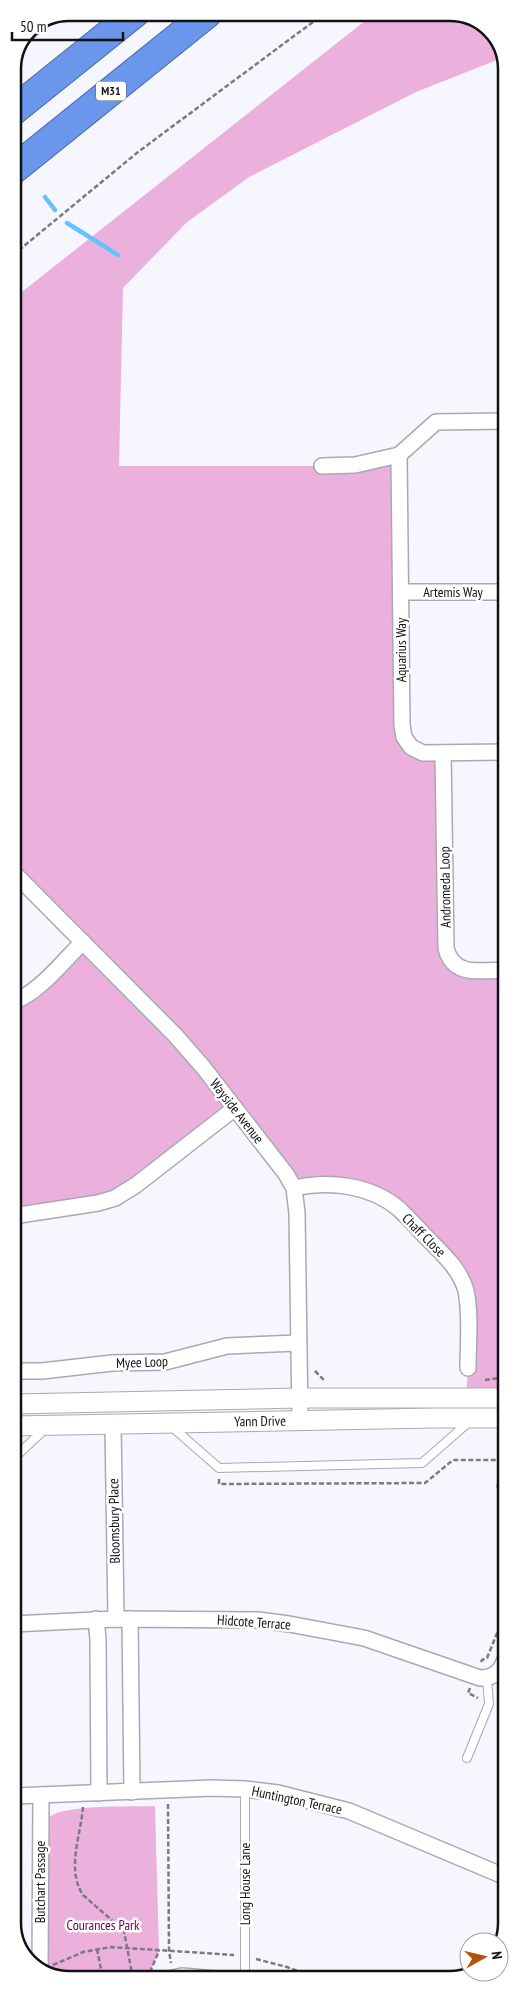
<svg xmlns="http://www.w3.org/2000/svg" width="519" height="1992" font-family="'PT Sans Narrow',sans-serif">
<rect width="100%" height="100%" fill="#f6f6ff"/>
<g fill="#ebb0dc">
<polygon points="375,13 457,13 487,27 505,58 505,261 497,60 416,92 249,177 186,223 123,288 119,466 322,466 399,455 402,725 411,747 443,753 453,965 506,970 506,1398 466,1398 468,1368 461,1279 372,1192 294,1188 235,1108 126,1193 13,1216 13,1002 83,942 13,872 13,299"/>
<polygon points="64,15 20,50 29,29"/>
<path d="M155 1806 159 1951 147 1979H65L48 1972 49 1817C66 1804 131 1807 155 1806Z"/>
</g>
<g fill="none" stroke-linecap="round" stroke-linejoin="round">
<g stroke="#64c3fe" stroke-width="4.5">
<polyline points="45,197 55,210"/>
<polyline points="67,223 118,255"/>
</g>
<g stroke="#a9a9b3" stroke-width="10">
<g id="service">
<polyline points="171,1426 219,1468 422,1463 470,1421"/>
<polyline points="13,1459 46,1428"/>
<polyline points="501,1486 506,1486"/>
<polyline points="467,1758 489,1704 487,1678"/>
<polyline points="245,1979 245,1789"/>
</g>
</g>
<g stroke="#a9a9b3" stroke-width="18">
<g id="minor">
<polyline points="399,455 402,725 404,737 411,747 423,753 506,752"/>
<polyline points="322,466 355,465 399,455 436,422 506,421"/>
<polyline points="401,592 506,592"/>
<path d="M443 753 446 948C453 978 482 970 506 970"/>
<polyline points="13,872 175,1035 203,1067 286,1174 294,1188 297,1213 300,1420"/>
<path d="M13 1002C41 991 62 962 83 942"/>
<path d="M294 1188C329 1180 371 1185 399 1209 410 1219 420 1231 431 1242 445 1256 461 1271 466 1291 471 1315 468 1343 468 1368"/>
<polyline points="13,1216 98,1203 115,1198 136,1185 235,1108"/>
<polyline points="13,1371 42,1371 112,1363 165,1362 227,1346 298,1343"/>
<polyline points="113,1424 116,1619"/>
<polyline points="96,1619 98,1639 99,1793"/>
<polyline points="130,1619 132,1792"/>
<path d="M13 1624 116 1619 258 1620 289 1624 364 1638 480 1678C495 1678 501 1671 506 1657"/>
<polyline points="14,1796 212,1788 245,1789 278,1793 349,1811 506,1877"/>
<polyline points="40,1969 41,1795"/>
<polyline points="168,1979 182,1976 216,1979"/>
</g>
</g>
<g stroke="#a9a9b3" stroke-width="21">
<g id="tertiary">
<polyline points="13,1404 299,1398 506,1398"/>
<polyline points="13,1426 434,1418 506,1418"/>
</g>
</g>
<g stroke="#4b68a0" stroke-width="30">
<g id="motorway">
<polyline points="13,111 135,13"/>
<polyline points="13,170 208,13"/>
</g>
</g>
<g stroke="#7a7a81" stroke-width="2.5" stroke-dasharray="5 2.5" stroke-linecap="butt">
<polyline points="13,255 138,152 325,13"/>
<polyline points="315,1371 325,1381"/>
<polyline points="485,1380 506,1377"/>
<polyline points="501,1460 501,1476"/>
<polyline points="219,1479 219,1484 425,1483 453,1460 506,1460"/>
<polyline points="481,1662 482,1660 487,1658 506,1611"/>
<polyline points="470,1688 468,1693 478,1698"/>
<polyline points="498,1698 505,1696 506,1692"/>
<polyline points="168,1804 169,1951 171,1963"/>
<path d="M83 1807C81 1835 66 1869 83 1895L124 1931 133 1979"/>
<polyline points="97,1949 103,1979"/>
<polyline points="256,1959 287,1967 319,1979"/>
<polyline points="53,1965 83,1952 111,1947 234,1955"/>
<polyline points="147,1979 159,1951"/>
</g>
<use href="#service" stroke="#fff" stroke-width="8"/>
<use href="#minor" stroke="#fff" stroke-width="15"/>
<use href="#tertiary" stroke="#fff" stroke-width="19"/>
<use href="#motorway" stroke="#6a96eb" stroke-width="28"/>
</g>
<g text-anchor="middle" stroke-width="5" stroke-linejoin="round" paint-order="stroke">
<rect fill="#fff" stroke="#59595c" stroke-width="1" x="96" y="81.5" width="30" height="19" rx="4"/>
<g font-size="12" font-weight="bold" fill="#121216">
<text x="111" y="95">M31</text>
</g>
<g font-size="14" fill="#121216" stroke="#fff">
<text x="453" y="597">Artemis Way</text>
<text transform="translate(401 650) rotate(-90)" y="5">Aquarius Way</text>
<text transform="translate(445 887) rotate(-91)" y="5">Andromeda Loop</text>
<text transform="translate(237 1111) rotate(52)" y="5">Wayside Avenue</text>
<text transform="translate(424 1235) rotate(45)" y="5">Chaff Close</text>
<text transform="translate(142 1362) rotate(-2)" y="5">Myee Loop</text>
<text transform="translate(260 1421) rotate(-1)" y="5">Yann Drive</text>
<text transform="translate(114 1521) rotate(-91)" y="5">Bloomsbury Place</text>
<text transform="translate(254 1622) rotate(4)" y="5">Hidcote Terrace</text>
<text transform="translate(297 1800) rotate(12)" y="5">Huntington Terrace</text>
<text transform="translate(40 1882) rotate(-90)" y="5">Butchart Passage</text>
<text transform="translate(245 1884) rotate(-90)" y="5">Long House Lane</text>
</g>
<g font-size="14" fill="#640056" stroke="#fff">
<text x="103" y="1930">Courances Park</text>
</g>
</g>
<path d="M0 0H519V1992H0ZM69 21H450A48 48 0 0 1 498 69V1923A48 48 0 0 1 450 1971H69A48 48 0 0 1 21 1923V69A48 48 0 0 1 69 21Z" fill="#fff" fill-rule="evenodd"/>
<path fill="none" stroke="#121216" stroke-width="2.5" d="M69 21H450A48 48 0 0 1 498 69V1923A48 48 0 0 1 450 1971H69A48 48 0 0 1 21 1923V69A48 48 0 0 1 69 21Z"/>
<g transform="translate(484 1957) rotate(82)"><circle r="24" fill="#ffffff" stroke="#a0a0a2"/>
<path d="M0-4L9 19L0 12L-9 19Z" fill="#b2520d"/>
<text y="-8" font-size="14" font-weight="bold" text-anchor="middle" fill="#121216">N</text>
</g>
<path d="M12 32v8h111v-8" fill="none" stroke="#121216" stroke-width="2.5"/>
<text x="20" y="32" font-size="15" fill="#121216" stroke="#ffffff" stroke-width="4" paint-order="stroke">50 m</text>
</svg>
